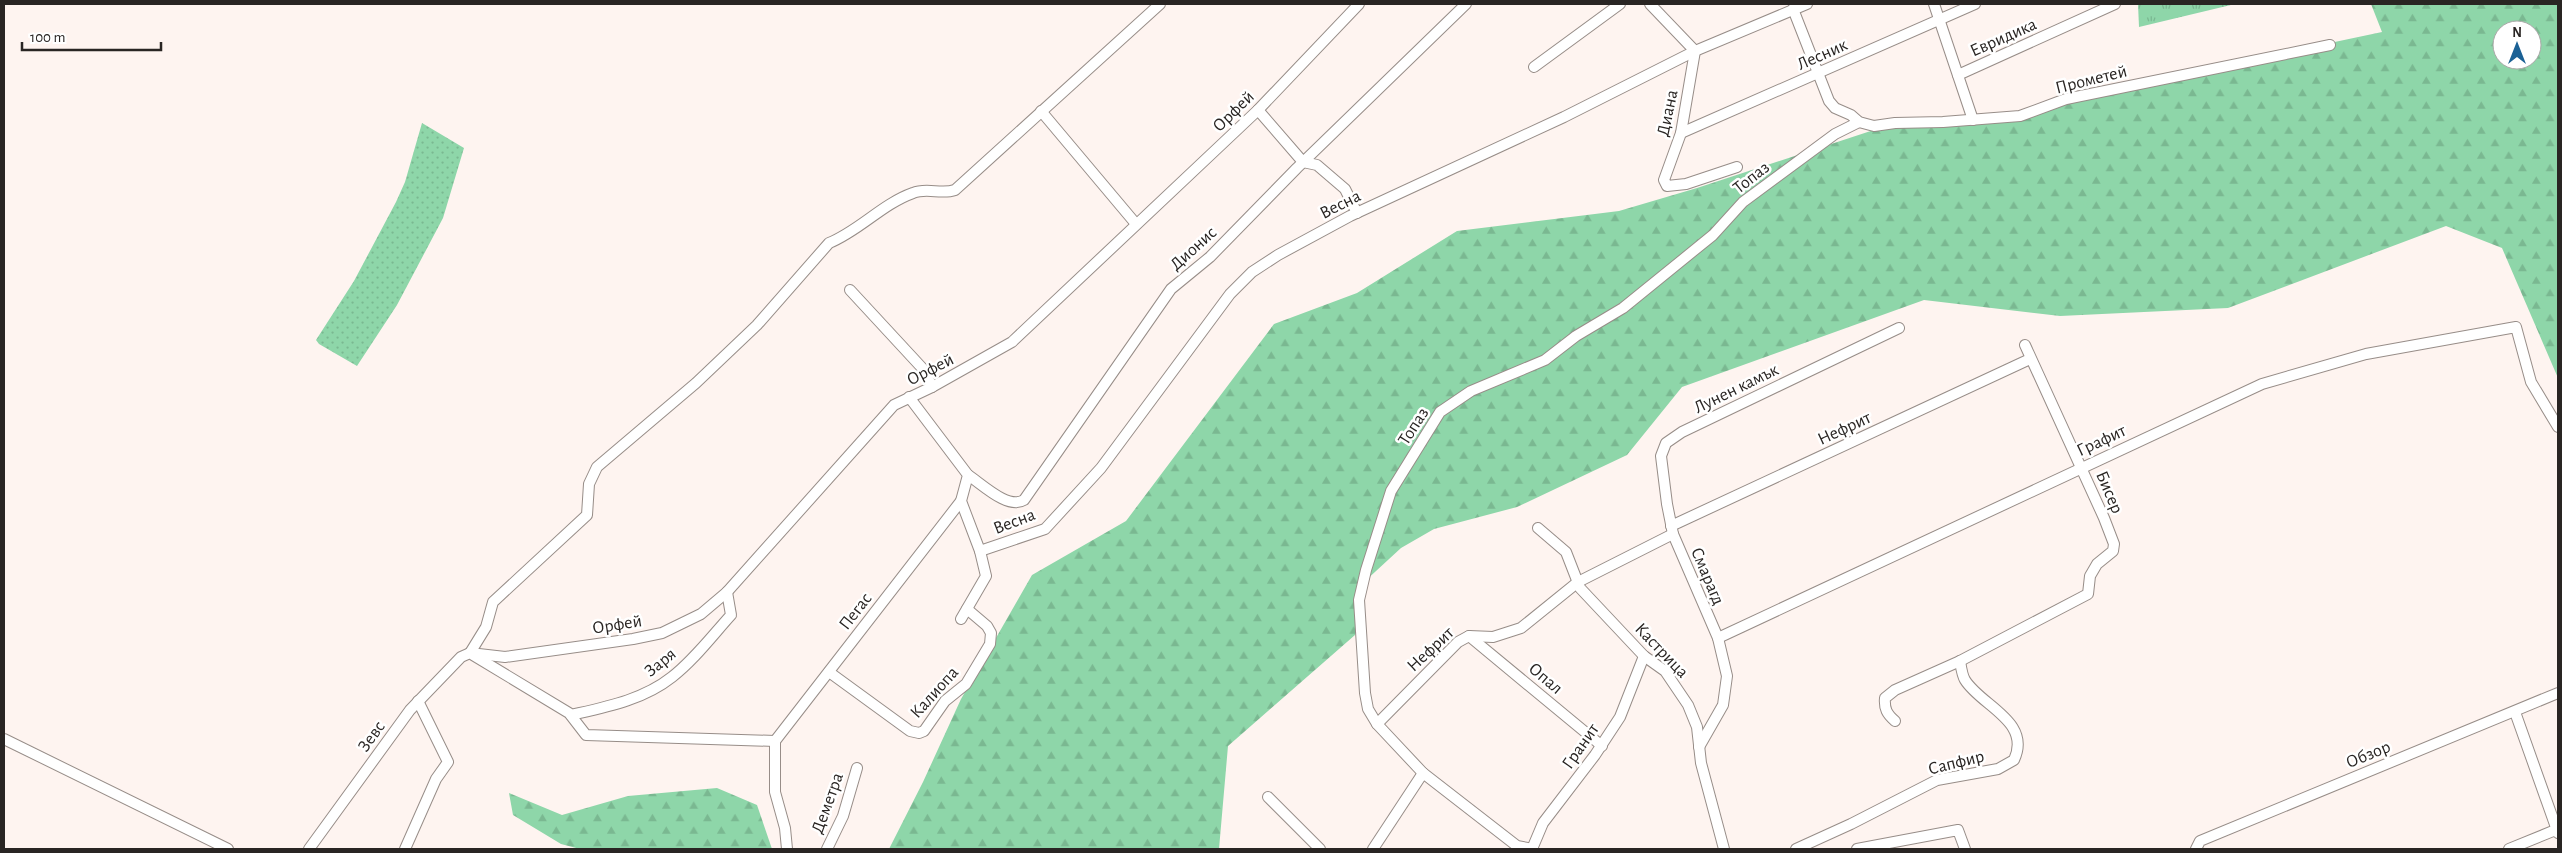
<svg xmlns="http://www.w3.org/2000/svg" width="2562" height="853" font-family="'Alegreya Sans',sans-serif">
<defs>
<pattern id="grass-tufts" width="24" height="20" patternUnits="userSpaceOnUse" patternTransform="scale(1.25)"><rect width="24" height="20" fill="#8ed6a9"/><path d="M3 7l-1-3M5 7V3M7 7l1-3M15 17l-1-3M17 17v-4M19 17l1-3" fill="none" stroke="#7ab891"/></pattern>
<pattern id="forest-firs" width="22" height="20" patternUnits="userSpaceOnUse" patternTransform="scale(1.25)"><rect width="22" height="20" fill="#8ed6a9"/><path d="M5 1l3.5 6h-7zM16 11l3.5 6h-7z" fill="#7ab891"/></pattern>
<pattern id="garden-dots" width="8" height="8" patternUnits="userSpaceOnUse" patternTransform="scale(1.25)"><rect width="8" height="8" fill="#8ed6a9"/><path d="M2 2h.1M6 6h.1" fill="none" stroke="#7ab891" stroke-width="1.8" stroke-linecap="round"/></pattern>
</defs>
<rect width="100%" height="100%" fill="#fef4f0"/>
<polygon fill="url(#grass-tufts)" points="2138,4 2235,4 2139,27"/>
<g fill="url(#forest-firs)" fill-rule="evenodd">
<path d="M2371 4H2558V378L2502 248 2446 226 2228 308 2060 316 1924 300 1682 387 1627 455 1517 507 1434 529 1401 548 1363 583 1361 617 1355 635 1228 746 1219 849H889L923 782 961 699 1032 575 1126 521 1274 324 1357 293 1457 231 1619 211 1697 188 1895 123 2020 116 2066 99 2382 32ZM2502 30H2532V60H2502Z"/>
<polygon points="717,788 757,805 772,849 580,849 561,844 513,815 509,793 562,815 628,796"/>
</g>
<polygon fill="url(#garden-dots)" points="422,123 464,148 443,218 397,305 357,366 319,344 316,340 354,281 396,202 405,182"/>
<g fill="none" stroke-linecap="round" stroke-linejoin="round">
<g stroke="#978d88" stroke-width="12">
<g id="street">
<polyline points="1650,4 1695,51 1681,133 1664,180 1667,186 1686,184 1737,167"/>
<polyline points="1934,4 1973,120"/>
<polyline points="1793,9 1829,101 1835,108 1851,115 1859,122 1874,126 1895,123 1943,122 2020,116 2066,99 2330,45"/>
<polyline points="1534,67 1620,4"/>
<polyline points="1958,75 2115,4"/>
<polyline points="1258,110 1303,162 1317,165 1345,189 1357,213"/>
<polyline points="1041,111 1136,224"/>
<polyline points="1681,133 1975,4"/>
<polyline points="850,290 924,370 932,387"/>
<polyline points="909,397 968,475 961,501 980,551 986,576 961,619"/>
<path d="M968 475C982 484 1008 510 1024 500L1171 289 1210 257 1297 168 1466 4"/>
<polyline points="1671,526 2030,359"/>
<polyline points="1538,528 1566,552 1580,588 1644,656 1665,671 1688,705 1697,727 1701,763 1724,849"/>
<polyline points="980,551 1045,529 1101,468 1230,294 1252,272 1278,255 1350,216 1564,117 1695,51 1807,4"/>
<polyline points="1469,636 1602,746"/>
<polyline points="1718,638 2262,384 2366,354 2516,327 2531,382 2558,427"/>
<path d="M470 653 486 627 493 602 587 515 589 484 597 467 696 383 757 325 829 243C859 231 882 204 913 193 927 187 941 195 955 190L1160 4"/>
<polyline points="473,655 569,713 586,735 775,741"/>
<polyline points="829,672 910,731 919,733 924,731 945,701 966,684 990,644 991,633 987,626 967,609"/>
<polyline points="2515,712 2558,833"/>
<path d="M571 715C606 707 643 700 672 677 694 660 712 636 731 615L727 592"/>
<path d="M1895 721C1887 714 1884 709 1885 698L1895 690 1960 661 2088 594 2090 576 2097 564 2113 551 2114 544 2104 518 2025 345"/>
<polyline points="1377,724 1458,642 1469,636 1493,637 1521,628 1578,582 1673,534"/>
<polyline points="4,739 228,849"/>
<polyline points="775,741 961,501"/>
<polyline points="775,741 775,792 785,828 787,849"/>
<polyline points="1699,747 1723,705 1727,676 1718,638 1673,534 1667,504 1661,456 1666,443 1682,432 1899,328"/>
<polyline points="1268,797 1320,849"/>
<polyline points="309,849 410,710 461,657 470,653 505,657 633,639 662,633 701,614 727,592 894,405 932,387 1012,342 1258,110 1359,4"/>
<polyline points="405,849 436,779 448,762 418,701"/>
<polyline points="827,849 843,816 857,768"/>
<polyline points="1373,849 1423,773"/>
<polyline points="1532,849 1543,823 1595,755 1620,717 1644,656"/>
<polyline points="1533,849 1517,846 1423,773 1377,724 1368,709 1365,693 1359,600 1366,570 1391,491 1440,412 1471,391 1545,360 1576,336 1623,308 1713,235 1743,202 1835,134 1859,122"/>
<path d="M1796 849 1851 824 1937 780 1998 769 2014 760C2032 721 1981 706 1965 680 1962 675 1961 667 1960 661"/>
<polyline points="1857,849 1958,830 1965,849"/>
<polyline points="2196,849 2200,841 2558,693"/>
<polyline points="2509,849 2558,829"/>
</g>
</g>
<use href="#street" stroke="#fff" stroke-width="10"/>
</g>
<g text-anchor="middle" stroke-width="5" stroke-linejoin="round" paint-order="stroke">
<g font-size="18" fill="#292523" stroke="#fff">
<text transform="translate(2003 37) rotate(-24)" y="6">Евридика</text>
<text transform="translate(1822 54) rotate(-24)" y="6">Лесник</text>
<text transform="translate(2091 79) rotate(-14)" y="6">Прометей</text>
<text transform="translate(1233 111) rotate(-44)" y="6">Орфей</text>
<text transform="translate(1667 113) rotate(-78)" y="6">Диана</text>
<text transform="translate(1751 177) rotate(-38)" y="6">Топаз</text>
<text transform="translate(1340 204) rotate(-27)" y="6">Весна</text>
<text transform="translate(1193 248) rotate(-42)" y="6">Дионис</text>
<text transform="translate(930 369) rotate(-27)" y="6">Орфей</text>
<text transform="translate(1736 388) rotate(-26)" y="6">Лунен камък</text>
<text transform="translate(1413 426) rotate(-57)" y="6">Топаз</text>
<text transform="translate(1844 428) rotate(-25)" y="6">Нефрит</text>
<text transform="translate(2101 440) rotate(-25)" y="6">Графит</text>
<text transform="translate(2110 492) rotate(67)" y="6">Бисер</text>
<text transform="translate(1014 521) rotate(-21)" y="6">Весна</text>
<text transform="translate(1708 576) rotate(67)" y="6">Смарагд</text>
<text transform="translate(855 611) rotate(-52)" y="6">Пегас</text>
<text transform="translate(617 624) rotate(-9)" y="6">Орфей</text>
<text transform="translate(1430 649) rotate(-43)" y="6">Нефрит</text>
<text transform="translate(1662 650) rotate(46)" y="6">Кастрица</text>
<text transform="translate(660 662) rotate(-39)" y="6">Заря</text>
<text transform="translate(1546 678) rotate(40)" y="6">Опал</text>
<text transform="translate(934 692) rotate(-48)" y="6">Калиопа</text>
<text transform="translate(371 736) rotate(-54)" y="6">Зевс</text>
<text transform="translate(1580 746) rotate(-55)" y="6">Гранит</text>
<text transform="translate(2368 754) rotate(-22)" y="6">Обзор</text>
<text transform="translate(1956 762) rotate(-14)" y="6">Сапфир</text>
<text transform="translate(827 803) rotate(-70)" y="6">Деметра</text>
</g>
</g>
<rect width="2562" height="853" fill="none" stroke="#292523" stroke-width="10"/>
<g transform="translate(2517 45)"><circle r="24" fill="#ffffff" stroke="#a9a8a7"/>
<path d="M0-4L9 19L0 12L-9 19Z" fill="#1b6195"/>
<text y="-8" font-size="14" font-weight="bold" text-anchor="middle" fill="#292523">N</text>
</g>
<path d="M22 42v8h139v-8" fill="none" stroke="#292523" stroke-width="2.5"/>
<text x="30" y="42" font-size="15" fill="#292523" stroke="#ffffff" stroke-width="4" paint-order="stroke">100 m</text>
</svg>
